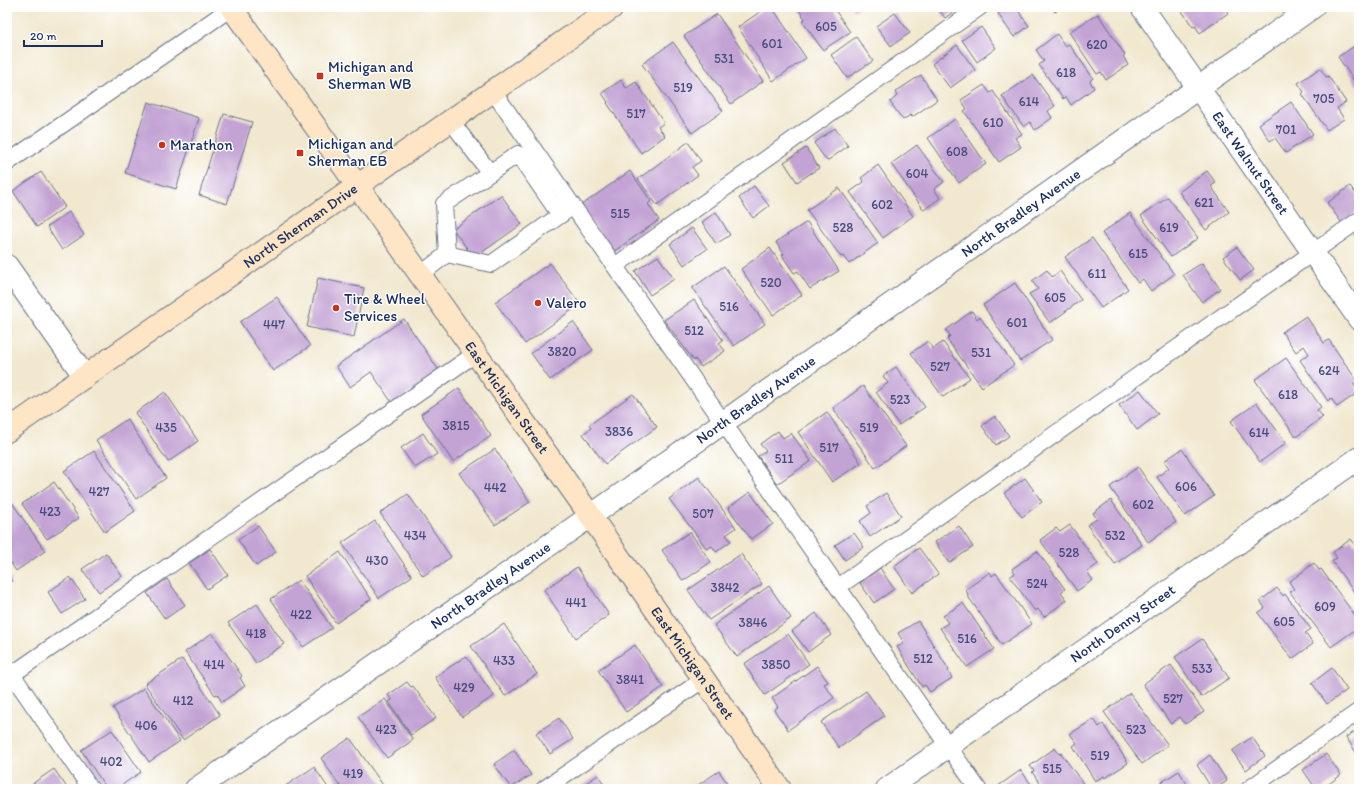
<svg xmlns="http://www.w3.org/2000/svg" width="1366" height="796" font-family="Itim,sans-serif">
<rect width="100%" height="100%" fill="#fff"/>
<filter id="ink" filterUnits="userSpaceOnUse"><feTurbulence type="fractalNoise" baseFrequency=".025" numOctaves="2"/><feDisplacementMap in="SourceGraphic" scale="8" xChannelSelector="R" yChannelSelector="G"/><feConvolveMatrix kernelMatrix="1 2 1 2 8 2 1 2 1" color-interpolation-filters="sRGB"/></filter>
<filter id="wash" filterUnits="userSpaceOnUse"><feTurbulence type="fractalNoise" baseFrequency=".012" numOctaves="4" result="noise"/><feDisplacementMap in="SourceGraphic" scale="16" xChannelSelector="R" yChannelSelector="G"/><feGaussianBlur stdDeviation="0.9" result="paint"/><feColorMatrix in="noise" values="0 0 0 0 0 0 0 0 0 0 0 0 0 0 0 0 0 1.4 0 .05"/><feComposite in="paint" operator="in"/></filter>
<g filter="url(#wash)">
<rect width="100%" height="100%" fill="#f1e8cf"/>
<g id="blocks">
<g fill="#c3a3d4">
<polygon points="767,7 772,7 806,58 773,81 738,27"/>
<polygon points="797,7 833,7 850,32 823,50 802,21 805,19"/>
<polygon points="852,7 860,7 854,11"/>
<polygon points="937,7 960,7 945,18"/>
<polygon points="1009,7 1016,7 1029,26 1014,37 998,14"/>
<polygon points="1052,7 1062,7 1055,12"/>
<polygon points="1179,7 1224,7 1228,13 1200,33 1195,26 1193,27"/>
<polygon points="895,13 910,33 891,46 876,26"/>
<polygon points="717,14 763,81 731,104 684,36"/>
<polygon points="1098,14 1125,55 1123,56 1128,65 1106,80 1101,72 1097,74 1069,32"/>
<polygon points="981,27 996,48 977,62 962,40"/>
<polygon points="1057,34 1065,46 1069,44 1093,78 1090,81 1094,88 1071,105 1066,97 1063,99 1039,65 1044,61 1036,50"/>
<polygon points="856,37 873,61 847,78 831,55"/>
<polygon points="673,42 723,111 692,133 642,64"/>
<polygon points="957,45 975,70 950,88 932,64"/>
<polygon points="1353,47 1357,53 1359,52 1359,88 1338,57"/>
<polygon points="1320,68 1326,77 1328,76 1346,102 1337,108 1344,119 1327,130 1302,94 1304,92 1298,83"/>
<polygon points="921,75 937,100 912,117 910,115 903,120 890,102 897,96 895,92"/>
<polygon points="1033,75 1055,106 1048,111 1052,118 1035,130 1030,122 1024,127 1002,96"/>
<polygon points="621,80 626,88 636,82 664,123 658,127 665,136 641,153 607,103 608,102 602,93"/>
<polygon points="984,85 990,93 993,91 1022,134 1015,138 1021,147 999,162 964,111 967,109 961,100"/>
<polygon points="148,102 199,118 176,189 125,173"/>
<polygon points="1291,102 1313,134 1286,153 1275,138 1270,141 1259,124"/>
<polygon points="224,114 252,122 227,204 199,195"/>
<polygon points="955,119 986,164 959,183 928,138"/>
<polygon points="835,128 848,146 827,161 814,143"/>
<polygon points="688,142 701,161 692,167 698,175 657,205 638,179"/>
<polygon points="917,145 944,182 934,189 940,198 924,210 891,164"/>
<polygon points="806,148 819,168 797,182 784,162"/>
<polygon points="878,165 913,216 883,238 850,192 864,182 861,178"/>
<polygon points="630,171 651,201 648,204 659,220 613,252 580,206"/>
<polygon points="1207,171 1216,183 1211,186 1229,212 1206,230 1179,192"/>
<polygon points="41,172 65,207 37,227 13,191"/>
<polygon points="754,186 769,206 753,218 739,198"/>
<polygon points="1350,186 1359,198 1359,210 1342,223 1327,203"/>
<polygon points="839,188 878,243 849,264 843,256 841,257 807,210"/>
<polygon points="501,195 522,224 474,258 453,229"/>
<polygon points="1168,197 1198,238 1171,257 1141,216"/>
<polygon points="69,212 84,235 62,250 47,227"/>
<polygon points="716,212 730,235 716,244 702,222"/>
<polygon points="1130,213 1174,274 1151,291 1143,279 1138,283 1102,233"/>
<polygon points="807,222 839,271 810,289 798,271 794,273 782,255 784,254 776,242"/>
<polygon points="692,228 707,249 684,265 670,244"/>
<polygon points="1359,232 1359,242 1355,235"/>
<polygon points="1092,238 1128,289 1101,308 1065,257"/>
<polygon points="1237,247 1254,270 1240,280 1223,257"/>
<polygon points="770,248 802,295 773,315 741,269"/>
<polygon points="658,256 674,279 650,295 635,271"/>
<polygon points="550,263 580,304 525,344 495,302"/>
<polygon points="1202,263 1220,289 1202,302 1183,275"/>
<polygon points="724,266 765,324 734,346 692,288"/>
<polygon points="1047,270 1052,277 1060,271 1081,300 1050,323 1029,294 1038,289 1032,281"/>
<polygon points="318,278 364,288 354,337 307,327"/>
<polygon points="1015,283 1052,340 1020,361 983,305"/>
<polygon points="277,297 310,346 273,371 240,322"/>
<polygon points="694,300 723,340 719,343 725,351 701,367 695,359 694,361 664,320"/>
<polygon points="972,311 977,319 980,317 1014,365 982,387 947,339 950,336 946,330"/>
<polygon points="1306,316 1324,343 1329,340 1357,381 1353,384 1359,392 1337,407 1331,398 1328,401 1300,360 1309,354 1304,346 1296,352 1282,332"/>
<polygon points="404,319 440,372 393,404 371,372 350,387 336,366"/>
<polygon points="573,322 593,350 550,380 531,353"/>
<polygon points="928,341 933,349 943,342 970,378 943,397 911,353"/>
<polygon points="1286,358 1321,407 1317,410 1323,417 1296,437 1255,380"/>
<polygon points="896,367 925,407 899,425 876,392 888,383 883,376"/>
<polygon points="863,386 906,446 875,468 833,408"/>
<polygon points="459,388 491,436 453,462 421,414"/>
<polygon points="1140,390 1158,414 1137,430 1119,405"/>
<polygon points="165,392 198,441 168,462 135,413"/>
<polygon points="633,394 657,427 605,464 583,434 591,428 589,425"/>
<polygon points="1257,403 1286,443 1260,462 1231,421"/>
<polygon points="827,412 861,463 832,482 798,432"/>
<polygon points="995,416 1009,436 996,445 982,426"/>
<polygon points="127,419 166,478 136,499 96,440"/>
<polygon points="778,431 783,438 791,433 811,461 777,484 758,456 766,451 760,444"/>
<polygon points="423,433 437,454 415,468 401,448"/>
<polygon points="495,449 530,502 495,525 459,473"/>
<polygon points="1182,449 1214,496 1185,516 1157,477 1169,468 1164,461"/>
<polygon points="94,451 135,511 105,532 64,471"/>
<polygon points="1138,467 1176,522 1148,542 1110,487"/>
<polygon points="699,477 736,528 726,535 731,541 716,552 712,546 707,549 669,499"/>
<polygon points="1025,478 1042,502 1022,517 1004,493"/>
<polygon points="54,482 79,518 47,539 22,504"/>
<polygon points="750,492 773,524 751,539 728,508"/>
<polygon points="886,493 901,516 870,537 860,521 871,513 867,506"/>
<polygon points="408,494 451,557 423,576 380,513"/>
<polygon points="9,498 45,551 16,571 7,557 7,500"/>
<polygon points="1111,500 1142,545 1115,564 1087,525 1097,519 1093,513"/>
<polygon points="375,521 412,576 379,598 342,543"/>
<polygon points="1070,525 1098,564 1087,572 1093,580 1077,591 1040,540 1056,528 1060,532"/>
<polygon points="258,526 276,552 256,566 238,540"/>
<polygon points="959,526 973,547 949,563 935,542"/>
<polygon points="690,532 711,562 683,581 662,550"/>
<polygon points="854,533 864,547 845,560 835,545"/>
<polygon points="1351,539 1355,545 1359,541 1359,599 1332,561 1337,558 1333,552"/>
<polygon points="919,548 938,574 912,593 894,566"/>
<polygon points="210,549 228,575 207,589 189,563"/>
<polygon points="1037,551 1065,589 1061,592 1067,600 1044,617 1038,609 1035,611 1010,577 1015,573 1012,569"/>
<polygon points="340,552 371,599 336,623 305,576"/>
<polygon points="106,553 122,576 99,592 82,569"/>
<polygon points="741,554 762,584 709,620 688,590"/>
<polygon points="1314,563 1319,570 1321,569 1359,621 1359,627 1331,647 1290,592 1294,589 1289,582"/>
<polygon points="577,567 609,615 576,638 544,590"/>
<polygon points="880,568 894,589 874,603 860,583"/>
<polygon points="990,572 992,576 996,573 1032,624 1002,645 967,595 968,594 965,590"/>
<polygon points="7,574 12,581 7,584"/>
<polygon points="70,577 85,599 62,614 48,592"/>
<polygon points="167,579 185,605 165,619 147,593"/>
<polygon points="299,580 332,628 303,647 271,599"/>
<polygon points="769,586 791,618 737,657 714,625"/>
<polygon points="1277,588 1283,596 1285,594 1311,629 1305,633 1313,644 1292,659 1258,613 1265,608 1260,601"/>
<polygon points="963,603 994,649 967,667 940,628 948,623 943,616"/>
<polygon points="257,604 284,644 256,663 228,623"/>
<polygon points="816,613 831,635 808,652 792,631"/>
<polygon points="918,621 949,670 948,671 952,678 930,692 925,685 922,687 897,647 904,643 898,633"/>
<polygon points="504,624 537,674 505,696 471,646"/>
<polygon points="212,633 242,676 240,678 245,686 222,702 217,694 215,695 185,652"/>
<polygon points="788,634 809,664 765,695 744,664"/>
<polygon points="1202,639 1229,678 1201,697 1175,657"/>
<polygon points="635,645 663,687 626,712 598,670"/>
<polygon points="466,656 494,696 462,717 435,677"/>
<polygon points="182,659 220,715 183,740 145,684"/>
<polygon points="1171,665 1204,712 1185,724 1180,717 1171,724 1143,684"/>
<polygon points="817,666 828,682 824,684 834,698 788,730 774,710 778,707 772,698"/>
<polygon points="1332,668 1347,690 1327,704 1312,683"/>
<polygon points="407,682 411,687 413,686 436,718 411,735 389,702 392,700 388,695"/>
<polygon points="144,688 180,741 149,762 113,708"/>
<polygon points="866,691 884,716 839,748 821,722"/>
<polygon points="1130,693 1168,745 1142,764 1104,712"/>
<polygon points="385,699 413,740 387,758 358,717"/>
<polygon points="559,718 573,739 550,754 536,733"/>
<polygon points="1094,719 1099,727 1103,724 1128,763 1105,778 1104,776 1095,781 1073,746 1077,743 1070,734"/>
<polygon points="1359,729 1359,757 1346,737"/>
<polygon points="112,730 141,772 116,789 107,789 81,750"/>
<polygon points="1252,737 1265,756 1246,770 1232,751"/>
<polygon points="350,738 385,788 383,789 342,789 321,758"/>
<polygon points="1055,748 1059,754 1061,753 1087,789 1044,789 1032,772 1034,771 1030,766"/>
<polygon points="514,750 531,775 511,788 494,764"/>
<polygon points="1326,754 1341,775 1322,789 1316,789 1303,770"/>
<polygon points="1210,755 1227,781 1215,789 1212,789 1197,765"/>
<polygon points="314,767 329,789 285,789 284,787"/>
<polygon points="54,769 68,789 35,789 32,784"/>
<polygon points="1021,770 1034,789 994,789"/>
<polygon points="719,771 731,789 692,789"/>
<polygon points="1179,771 1190,789 1160,789 1157,785"/>
<polygon points="598,775 607,789 577,789"/>
</g>
</g>
</g>
<g filter="url(#ink)">
<use href="#blocks" fill-opacity="0" stroke="#667086" stroke-width="1"/>
<g fill="none" stroke-linecap="round" stroke-linejoin="round">
<g stroke="#667086" stroke-width="18">
<g id="lane">
<polyline points="493,91 978,789"/>
<polyline points="451,121 490,173"/>
<polyline points="7,163 231,8"/>
<polyline points="447,254 444,204 518,154 560,215"/>
<polyline points="615,266 980,7"/>
<polyline points="420,275 447,254 491,264 569,209"/>
<polyline points="838,587 1359,220"/>
<polyline points="7,667 91,789"/>
<polyline points="7,678 475,354"/>
<polyline points="544,789 704,679"/>
<polyline points="1249,789 1359,711"/>
</g>
</g>
<g stroke="#667086" stroke-width="24">
<g id="street">
<path id="s1" d="M1142 7 1359 319"/>
<polyline points="7,266 85,377"/>
<path id="s2" d="M196 789 565 534 1313 7"/>
<path id="s3" d="M887 789 1359 458"/>
</g>
</g>
<g stroke="#667086" stroke-width="24">
<g id="secondary">
<path id="s4" d="M231 7 580 501 780 789"/>
<path id="s5" d="M7 431 613 7"/>
</g>
</g>
<use href="#lane" stroke="#fff" stroke-width="16"/>
<use href="#street" stroke="#fff" stroke-width="22"/>
<use href="#secondary" stroke="#fde5c5" stroke-width="22"/>
</g>
</g>
<g fill="#c8321e" stroke="#fff" stroke-width="1.5">
<rect x="316" y="72" width="8" height="8" rx="2"/>
<circle cx="162" cy="145" r="4"/>
<rect x="296" y="149" width="8" height="8" rx="2"/>
<circle cx="538" cy="303" r="4"/>
<circle cx="336" cy="308" r="4"/>
</g>
<g text-anchor="middle" stroke-width="3" stroke-linejoin="round" paint-order="stroke">
<g font-size="13" fill="#454c7c">
<text x="826" y="31">605</text>
<text x="772" y="48">601</text>
<text x="1097" y="49">620</text>
<text x="724" y="63">531</text>
<text x="1066" y="77">618</text>
<text x="683" y="92">519</text>
<text x="1324" y="103">705</text>
<text x="1029" y="106">614</text>
<text x="636" y="118">517</text>
<text x="993" y="127">610</text>
<text x="1286" y="134">701</text>
<text x="957" y="156">608</text>
<text x="917" y="178">604</text>
<text x="1204" y="207">621</text>
<text x="882" y="209">602</text>
<text x="620" y="218">515</text>
<text x="843" y="232">528</text>
<text x="1169" y="232">619</text>
<text x="1138" y="258">615</text>
<text x="1097" y="278">611</text>
<text x="771" y="287">520</text>
<text x="1055" y="302">605</text>
<text x="729" y="311">516</text>
<text x="1017" y="327">601</text>
<text x="274" y="329">447</text>
<text x="694" y="335">512</text>
<text x="562" y="356">3820</text>
<text x="981" y="357">531</text>
<text x="940" y="371">527</text>
<text x="1329" y="375">624</text>
<text x="1288" y="399">618</text>
<text x="900" y="404">523</text>
<text x="456" y="430">3815</text>
<text x="166" y="432">435</text>
<text x="869" y="432">519</text>
<text x="619" y="436">3836</text>
<text x="1259" y="437">614</text>
<text x="829" y="452">517</text>
<text x="784" y="463">511</text>
<text x="1186" y="491">606</text>
<text x="495" y="492">442</text>
<text x="99" y="496">427</text>
<text x="1143" y="509">602</text>
<text x="50" y="516">423</text>
<text x="703" y="518">507</text>
<text x="415" y="540">434</text>
<text x="1115" y="540">532</text>
<text x="1069" y="557">528</text>
<text x="377" y="565">430</text>
<text x="1037" y="588">524</text>
<text x="725" y="592">3842</text>
<text x="576" y="607">441</text>
<text x="1325" y="611">609</text>
<text x="301" y="619">422</text>
<text x="1284" y="626">605</text>
<text x="753" y="627">3846</text>
<text x="256" y="638">418</text>
<text x="967" y="643">516</text>
<text x="923" y="663">512</text>
<text x="504" y="665">433</text>
<text x="214" y="669">414</text>
<text x="776" y="669">3850</text>
<text x="1202" y="673">533</text>
<text x="630" y="684">3841</text>
<text x="464" y="692">429</text>
<text x="1173" y="703">527</text>
<text x="183" y="705">412</text>
<text x="146" y="730">406</text>
<text x="386" y="734">423</text>
<text x="1136" y="734">523</text>
<text x="1100" y="760">519</text>
<text x="111" y="766">402</text>
<text x="1052" y="773">515</text>
<text x="353" y="778">419</text>
</g>
<g font-size="15" fill="#1b2f5e" stroke="#fff" text-anchor="start">
<text x="328" y="72">Michigan and<tspan x="328" dy="17">Sherman WB</tspan></text>
<text x="308" y="149">Michigan and<tspan x="308" dy="17">Sherman EB</tspan></text>
<text x="170" y="150">Marathon</text>
<text x="344" y="304">Tire &amp; Wheel<tspan x="344" dy="17">Services</tspan></text>
<text x="546" y="308">Valero</text>
</g>
<g font-size="15" fill="#1b2f5e" stroke="#fff">
<text dy="5" stroke="none"><textPath href="#s1" startOffset="190">East Walnut Street</textPath></text>
<text dy="5" stroke="none"><textPath href="#s2" startOffset="1006">North Bradley Avenue</textPath></text>
<text dy="5" stroke="none"><textPath href="#s5" startOffset="358">North Sherman Drive</textPath></text>
<text dy="5" stroke="none"><textPath href="#s4" startOffset="478">East Michigan Street</textPath></text>
<text dy="5" stroke="none"><textPath href="#s2" startOffset="682">North Bradley Avenue</textPath></text>
<text dy="5" stroke="none"><textPath href="#s2" startOffset="358">North Bradley Avenue</textPath></text>
<text dy="5" stroke="none"><textPath href="#s3" startOffset="288">North Denny Street</textPath></text>
<text dy="5" stroke="none"><textPath href="#s4" startOffset="802">East Michigan Street</textPath></text>
</g>
</g>
<rect width="1366" height="796" fill="none" stroke="#fff" stroke-width="24"/>
<path d="M24 40v6h78v-6" fill="none" stroke="#1b2f5e" stroke-width="2"/>
<text x="30" y="40" font-size="12" fill="#1b2f5e" stroke="#ffffff" stroke-width="3" paint-order="stroke">20 m</text>
</svg>
